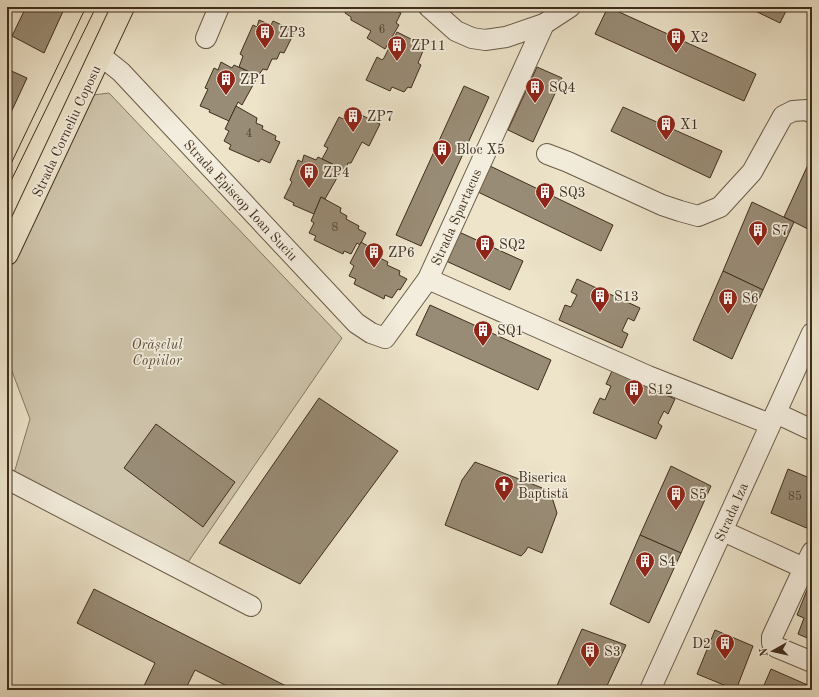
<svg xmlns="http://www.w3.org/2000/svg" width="819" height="697" font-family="'Old Standard TT',serif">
<rect width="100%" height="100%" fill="#ede4ca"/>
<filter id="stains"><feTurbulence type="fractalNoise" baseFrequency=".005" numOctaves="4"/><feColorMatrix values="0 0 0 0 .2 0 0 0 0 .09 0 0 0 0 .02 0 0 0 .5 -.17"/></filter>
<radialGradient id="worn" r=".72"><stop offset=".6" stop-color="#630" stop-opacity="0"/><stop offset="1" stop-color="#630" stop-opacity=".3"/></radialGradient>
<polygon fill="#cfc5ac" stroke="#877964" points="109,93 342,338 184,568 12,480 30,419 7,358 7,270 85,96"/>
<g fill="#998c76" stroke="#3f2d1c">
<polygon points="26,7 65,7 44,53 12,36"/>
<polygon points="348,7 393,7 392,9 401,13 396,23 399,25 385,49 367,38 371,31 351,20 351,17 345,13"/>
<polygon points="608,7 756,74 744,101 595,34"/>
<polygon points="747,7 788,7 780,23"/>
<polygon points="259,20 271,25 273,21 295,31 284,53 280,52 277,59 272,59 267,70 263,69 258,76 239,67 243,56 240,54 253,25 257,27"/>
<polygon points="397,32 425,46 418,63 421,65 411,88 408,87 404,92 392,87 390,91 366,80 377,57 382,60 384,58"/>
<polygon points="221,62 232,68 234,65 258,76 242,105 238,102 229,121 209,112 210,110 200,106 208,89 205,88 214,68 218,70"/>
<polygon points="537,67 562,78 533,142 508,130"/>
<polygon points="7,69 27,78 7,121"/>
<polygon points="464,86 489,97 421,246 396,235"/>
<polygon points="236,106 257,118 256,123 263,126 262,129 276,136 275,140 280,142 270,163 261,159 259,162 229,149 231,145 224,141 229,131 225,129"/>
<polygon points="623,107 722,151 710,178 611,131"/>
<polygon points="346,112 357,118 359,114 380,124 369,146 362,142 351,163 348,163 345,170 322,159 328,148 324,146 339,117 343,119"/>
<polygon points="304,155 316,160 318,157 342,169 325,199 321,197 314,214 293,205 294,203 284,198 292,182 290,180 298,160 302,162"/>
<polygon points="812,156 812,231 784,217"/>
<polygon points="490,166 613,225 601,251 478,192"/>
<polygon points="321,197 341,208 340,212 347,216 346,219 359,226 358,229 366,233 360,245 357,243 351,254 344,251 343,254 314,240 316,236 309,233 314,223 311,221"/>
<polygon points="752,202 794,222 763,290 723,271"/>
<polygon points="459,232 523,261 510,290 446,261"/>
<polygon points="361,242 382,254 380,258 388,262 387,265 400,271 399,275 407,279 400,290 398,289 392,298 385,295 384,299 354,284 356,279 349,276 354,266 350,263"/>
<polygon points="723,271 763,290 732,359 693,340"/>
<polygon points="577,279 640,308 634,321 628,318 622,331 628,334 622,348 559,320 565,305 571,307 577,295 571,292"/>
<polygon points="430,305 551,360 538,390 416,335"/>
<polygon points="612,371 675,399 668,414 664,411 658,423 662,426 656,439 593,413 600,398 605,400 611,386 606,384"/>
<polygon points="319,398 398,451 300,584 219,543"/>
<polygon points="156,424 235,482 203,527 124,468"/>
<polygon points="475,462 550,491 557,513 542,553 528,547 525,552 521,556 445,525 462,480"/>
<polygon points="671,466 711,486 681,553 640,535"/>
<polygon points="788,469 812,479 812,522 809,529 771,513"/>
<polygon points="640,535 681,553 649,623 610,604"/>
<polygon points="94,589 294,690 235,690 195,670 185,690 142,690 155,663 77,623"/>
<polygon points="807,590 812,593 812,640 798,634 804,618 797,615"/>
<polygon points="582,629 626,645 605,690 555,690"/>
<polygon points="715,630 753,646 736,690 697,674"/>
<polygon points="771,669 810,686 808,690 762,690"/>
</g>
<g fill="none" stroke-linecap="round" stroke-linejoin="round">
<g stroke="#6a5b48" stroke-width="22">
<g id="minor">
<polyline points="429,7 456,31 472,38 485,40 506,37 544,24 570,7"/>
<polyline points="206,38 219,7"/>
<polyline points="101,56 121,72 356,323 371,333 385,338 428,279 544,24"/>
<polyline points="547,154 568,162 662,205 680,211 698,216 720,207 752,172 783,116 793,111 807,110 812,113"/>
<polyline points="428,279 648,376 770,424"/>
<polyline points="776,413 812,430"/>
<polyline points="7,479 251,606"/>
<polyline points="723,531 804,568 772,637 772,643 776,647 812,662"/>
<polyline points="804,568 812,552"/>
<path d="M650 690C704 571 758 452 812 333"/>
</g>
</g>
<g stroke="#3f2d1c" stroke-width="24">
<polyline id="major" points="7,254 123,7"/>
</g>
<use href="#minor" stroke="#f3eddd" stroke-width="20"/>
<use href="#major" stroke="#ede4ca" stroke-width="22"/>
<g stroke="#3f2d1c" stroke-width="1">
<polyline points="7,172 86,7"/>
<polyline points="7,189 96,7"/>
</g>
</g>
<defs>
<g id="building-pin" transform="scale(1)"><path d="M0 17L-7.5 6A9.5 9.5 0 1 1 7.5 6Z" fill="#8f2418" stroke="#f3eddd"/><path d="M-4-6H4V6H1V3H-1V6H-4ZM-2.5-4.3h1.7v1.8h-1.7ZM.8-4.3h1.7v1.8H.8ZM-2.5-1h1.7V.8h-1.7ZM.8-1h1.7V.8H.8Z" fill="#fff"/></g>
<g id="church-pin" transform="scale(1)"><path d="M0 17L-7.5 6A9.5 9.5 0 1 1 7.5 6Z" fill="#8f2418" stroke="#f3eddd"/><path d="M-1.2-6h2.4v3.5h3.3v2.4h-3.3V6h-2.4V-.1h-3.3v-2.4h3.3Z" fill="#fff"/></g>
</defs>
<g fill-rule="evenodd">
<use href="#building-pin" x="265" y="32"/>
<use href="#building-pin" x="676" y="37"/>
<use href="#building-pin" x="397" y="45"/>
<use href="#building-pin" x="226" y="79"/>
<use href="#building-pin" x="535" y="87"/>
<use href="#building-pin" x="353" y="116"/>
<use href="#building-pin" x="666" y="124"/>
<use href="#building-pin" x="442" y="149"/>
<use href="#building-pin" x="309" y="172"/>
<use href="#building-pin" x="545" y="192"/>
<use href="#building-pin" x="758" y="230"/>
<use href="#building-pin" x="485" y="244"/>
<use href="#building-pin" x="374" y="252"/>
<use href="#building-pin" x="600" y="296"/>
<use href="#building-pin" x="728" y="298"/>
<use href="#building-pin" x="483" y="330"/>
<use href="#building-pin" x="634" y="389"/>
<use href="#church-pin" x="504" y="485"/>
<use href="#building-pin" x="676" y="494"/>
<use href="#building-pin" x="645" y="561"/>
<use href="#building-pin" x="725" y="643"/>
<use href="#building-pin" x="590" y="651"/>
</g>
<g text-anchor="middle" stroke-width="3.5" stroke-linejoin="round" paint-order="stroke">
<g font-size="12" fill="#564532">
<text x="382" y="33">6</text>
<text x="249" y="137">4</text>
<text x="335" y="231">8</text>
<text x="795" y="500">85</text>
</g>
<g font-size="14" fill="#3f2d1c" stroke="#f3eddd" text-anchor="start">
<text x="279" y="37">ZP3</text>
<text x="690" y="42">X2</text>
<text x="411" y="50">ZP11</text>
<text x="240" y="84">ZP1</text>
<text x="549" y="92">SQ4</text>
<text x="367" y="121">ZP7</text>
<text x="680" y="129">X1</text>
<text x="456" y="154">Bloc X5</text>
<text x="323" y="177">ZP4</text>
<text x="559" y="197">SQ3</text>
<text x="772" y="235">S7</text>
<text x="499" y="249">SQ2</text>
<text x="388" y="257">ZP6</text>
<text x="614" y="301">S13</text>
<text x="742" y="303">S6</text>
<text x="497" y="335">SQ1</text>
<text x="648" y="394">S12</text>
<text x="518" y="482">Biserica<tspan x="518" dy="16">Baptistă</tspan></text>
<text x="690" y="499">S5</text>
<text x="659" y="566">S4</text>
<text x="711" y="648" text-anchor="end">D2</text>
<text x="604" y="656">S3</text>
</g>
<g font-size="14" fill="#3f2d1c" stroke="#f3eddd">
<text transform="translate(66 131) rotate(-65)" y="5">Strada Corneliu Coposu</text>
<text transform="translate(241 200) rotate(47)" y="5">Strada Episcop Ioan Suciu</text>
<text transform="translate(456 217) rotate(-66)" y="5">Strada Spartacus</text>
<text transform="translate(731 512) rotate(-66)" y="5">Strada Iza</text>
</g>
<g font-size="14" font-style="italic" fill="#5c4b39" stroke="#f3eddd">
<text x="157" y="349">Orășelul<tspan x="157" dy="16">Copiilor</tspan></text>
</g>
</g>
<rect width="819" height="697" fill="none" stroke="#ede4ca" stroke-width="24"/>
<rect x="8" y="8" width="803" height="681" fill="none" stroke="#3f2d1c" stroke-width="2"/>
<rect x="12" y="12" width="795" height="673" fill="none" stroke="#3f2d1c"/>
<g transform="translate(773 651) rotate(262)" stroke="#f3eddd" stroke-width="3" paint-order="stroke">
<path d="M0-3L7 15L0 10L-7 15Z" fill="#3f2d1c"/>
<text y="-6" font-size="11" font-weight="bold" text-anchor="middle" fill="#3f2d1c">N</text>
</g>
<rect width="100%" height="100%" filter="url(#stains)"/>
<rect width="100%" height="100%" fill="url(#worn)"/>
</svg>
